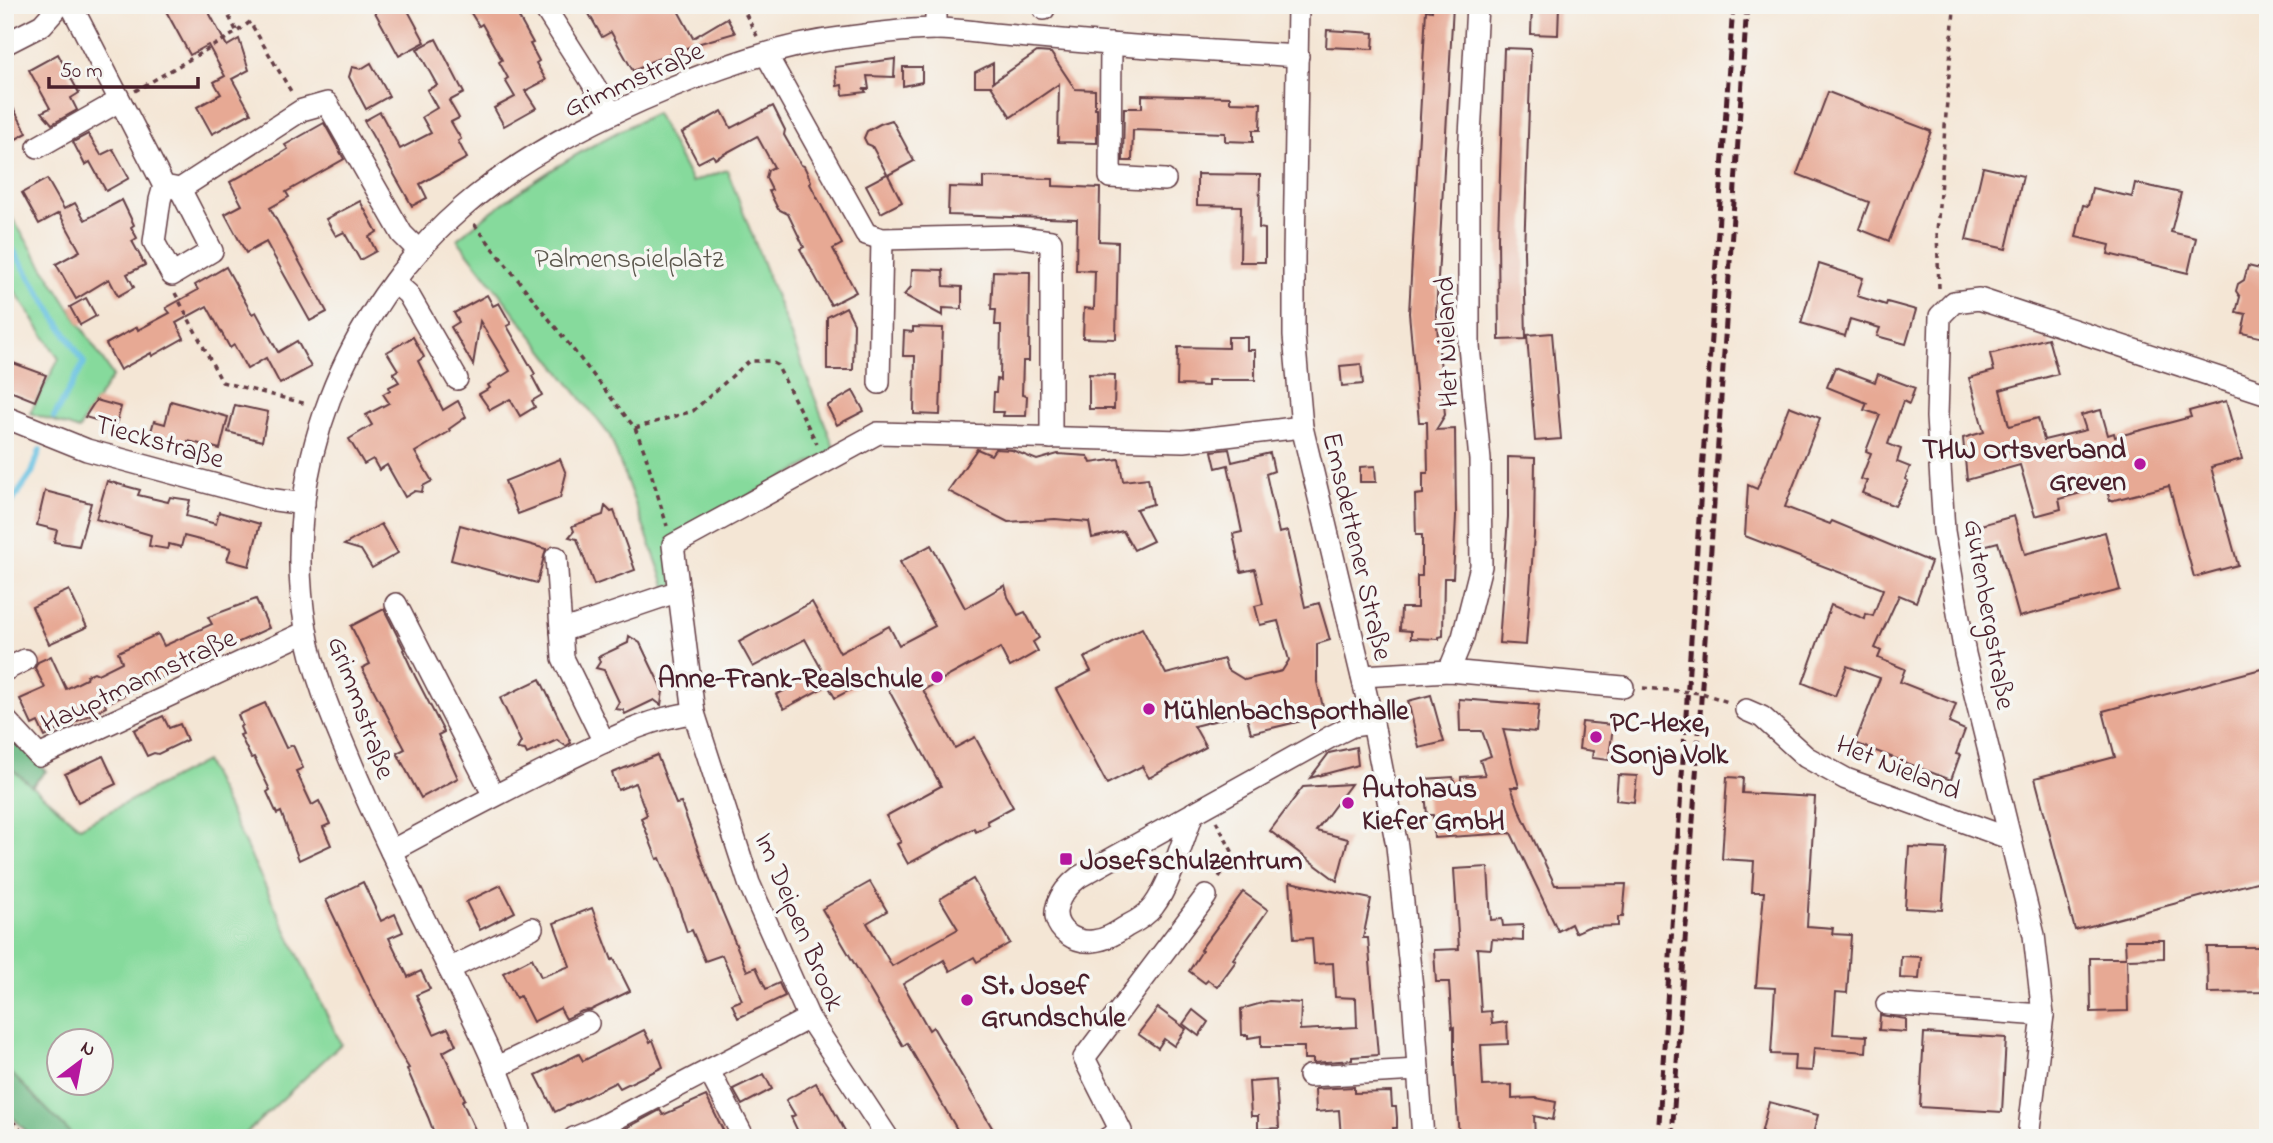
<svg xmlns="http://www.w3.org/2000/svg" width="2273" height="1143" font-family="'Indie Flower',sans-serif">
<rect width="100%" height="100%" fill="#f6f6f2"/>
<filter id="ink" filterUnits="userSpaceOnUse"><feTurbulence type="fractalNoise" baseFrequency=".0143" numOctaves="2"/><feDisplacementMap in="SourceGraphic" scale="14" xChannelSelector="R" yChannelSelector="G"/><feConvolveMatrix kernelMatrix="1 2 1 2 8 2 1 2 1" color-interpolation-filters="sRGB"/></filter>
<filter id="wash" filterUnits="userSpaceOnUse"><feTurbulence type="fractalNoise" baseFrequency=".00686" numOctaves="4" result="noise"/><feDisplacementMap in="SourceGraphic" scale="28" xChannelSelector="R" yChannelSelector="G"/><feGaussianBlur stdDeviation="1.57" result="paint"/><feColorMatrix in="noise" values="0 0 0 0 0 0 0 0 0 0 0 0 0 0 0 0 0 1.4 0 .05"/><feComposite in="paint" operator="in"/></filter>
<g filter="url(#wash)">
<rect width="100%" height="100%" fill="#f4e6d5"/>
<g fill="#86da9c" stroke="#687c64" stroke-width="2" fill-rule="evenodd">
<path d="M656 113 692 182 727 170 835 450 675 536 687 581 666 587 610 436 457 239C519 187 583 147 656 113Z"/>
<polygon points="5,207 113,376 85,417 79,430 30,413 59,359 5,276"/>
<path d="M205 761 341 1044 241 1138H75L5 1068V763L80 827ZM60 1042H102V1084H60Z"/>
</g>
<g fill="#6cba84" stroke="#5b6c58" stroke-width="2">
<polygon points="5,730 46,771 32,786 5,763"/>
<polygon points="5,1068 14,1076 75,1138 33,1138 5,1110"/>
</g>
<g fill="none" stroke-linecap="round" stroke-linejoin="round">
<g stroke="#63c0e1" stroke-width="6">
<polyline points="5,237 84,363 54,417"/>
<polyline points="5,512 32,473 40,450"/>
</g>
</g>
<g id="blocks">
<g fill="#e7a994">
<polygon points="176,5 205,5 227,46 239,39 249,70 232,79 251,113 212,134 197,107 221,94 214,82 225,76 208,45 190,55 166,11"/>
<polygon points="371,5 405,5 425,42 399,56"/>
<polygon points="466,5 512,5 533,43 530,44 539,61 536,63 546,80 525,91 536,108 504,126 494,108 515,97 505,80 508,78 499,62 502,60 482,24 479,26"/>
<polygon points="584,5 675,5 693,38 727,18 735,33 697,44 650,62 651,63 633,71 611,32 602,37"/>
<polygon points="1432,5 1453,5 1436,315 1445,415 1436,430 1455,429 1456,516 1453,578 1444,578 1443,636 1439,637 1439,639 1411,638 1411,631 1400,630 1401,608 1417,608 1417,576 1422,576 1422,535 1416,535 1415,495 1423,494 1423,473 1428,473 1427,422 1419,422 1409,313 1426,10 1432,11"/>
<polygon points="1532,5 1559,5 1558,35 1531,34"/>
<polygon points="1327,30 1374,33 1373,49 1326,47"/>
<polygon points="436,39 464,93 449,101 459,118 451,122 461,139 458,141 467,158 420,184 427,198 412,206 364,121 380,112 400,149 431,133 422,117 437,108 427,90 437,85 417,49"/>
<polygon points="1504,48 1531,49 1524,252 1526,339 1499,340 1498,237"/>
<polygon points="1037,52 1051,53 1075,89 1095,90 1095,108 1097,108 1097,143 1058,142 1059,84 1011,117 991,86 975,86 975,72 993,63 993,82"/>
<polygon points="58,54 79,93 71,98 77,110 52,124 42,112 50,108 29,70"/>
<polygon points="895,59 894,77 867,76 869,89 864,89 866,92 843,95 842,85 837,86 835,67"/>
<polygon points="371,63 389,96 366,109 349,77 352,67 361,69"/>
<polygon points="903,67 922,67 922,82 903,86"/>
<polygon points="1828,92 1931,131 1889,241 1859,229 1869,202 1797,174"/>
<polygon points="5,93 27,133 5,145"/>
<polygon points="1142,95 1230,97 1230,102 1261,103 1260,130 1253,130 1253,142 1225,141 1225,133 1133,130 1132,161 1123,161 1124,108 1142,108"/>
<polygon points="773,106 785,130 784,135 801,165 804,166 811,181 810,184 842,244 833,249 856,292 831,305 800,249 804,247 788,214 778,209 769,191 772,190 766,178 768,170 774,167 757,136 715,159 713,155 698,163 682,133 722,111 731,128"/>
<polygon points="892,120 914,161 888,175 902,202 881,213 866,185 887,174 872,146 867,144 864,138 867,131 880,124"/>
<polygon points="324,123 344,159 286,192 289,197 270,208 327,312 310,321 266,242 246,253 225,214 242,205 230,182 274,158 288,149 285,145"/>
<polygon points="88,134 101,155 113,149 129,178 106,191 90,162 85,165 73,142"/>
<polygon points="1983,167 2023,176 2006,249 1966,240"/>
<polygon points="1197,174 1260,175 1259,228 1265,229 1265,262 1240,262 1241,206 1197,205"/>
<polygon points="983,177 1053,179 1053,186 1100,188 1099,241 1118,242 1116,339 1083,338 1084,308 1094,309 1095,271 1076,270 1077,219 948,215 949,187 983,188"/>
<polygon points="47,179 64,209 75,203 85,220 122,200 134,225 131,227 137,238 132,241 145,265 127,274 134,287 118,296 109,279 76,299 56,264 80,251 59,213 39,224 22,193"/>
<polygon points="2135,183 2181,193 2171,232 2196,238 2188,273 2108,254 2110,245 2076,237 2083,205 2088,206 2092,188 2132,197"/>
<polygon points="360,201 377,232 369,237 376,251 360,260 344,232 336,236 326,219"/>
<polygon points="1819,264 1863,278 1857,296 1886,305 1887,302 1916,310 1906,344 1877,336 1880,328 1850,319 1845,336 1801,323"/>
<polygon points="2248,266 2268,271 2268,339 2242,333 2246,314 2236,312 2240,297 2236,291 2238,284 2244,280"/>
<polygon points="226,267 252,314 256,312 278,352 297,341 311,367 280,384 266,358 247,369 234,345 230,348 207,306 176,323 184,338 152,356 151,353 120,370 106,344 137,327 138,330 170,313 166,308 198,290 195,285"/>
<polygon points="912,269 943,270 944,286 962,287 962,309 943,308 943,316 904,295 911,287"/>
<polygon points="993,271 1030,272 1029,361 1023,361 1022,395 1027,396 1026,416 1003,416 1004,412 993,412 994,392 996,392 997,379 1000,380 1001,325 995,325 996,310 991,310"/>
<polygon points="487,295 493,306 499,303 511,324 507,326 535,374 532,376 542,395 532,401 535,407 520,416 510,399 490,410 479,394 490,388 488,385 510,371 480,321 473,365 451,327 459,322 454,313"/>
<polygon points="86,298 96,316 80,325 70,307"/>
<polygon points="846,307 854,323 853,370 827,370 827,317"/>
<polygon points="913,327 943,328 940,415 914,414 915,356 903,356 904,331 913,332"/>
<polygon points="1552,333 1561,439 1535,441 1527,335"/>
<polygon points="413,337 424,357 418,361 443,410 458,401 466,417 449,429 450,431 415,452 432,481 423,486 422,492 415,491 405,497 387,465 379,470 373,459 364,464 349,439 372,425 366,415 389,403 383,394 390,390 389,387 399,382 393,373 398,370 387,352"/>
<polygon points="1228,337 1247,337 1247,350 1255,350 1255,380 1208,380 1208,386 1177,385 1178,347 1228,348"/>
<polygon points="2048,338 2058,374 2000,390 2009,426 2038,418 2044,440 2086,430 2081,415 2101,410 2108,435 2114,433 2115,437 2191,417 2189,411 2226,401 2242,459 2211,467 2238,565 2194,577 2169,486 2110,501 2106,487 2103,487 2059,499 2061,509 2035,516 2020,465 1967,480 1963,438 1984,432 1969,378 1994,371 1990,354"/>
<polygon points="5,360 46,375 35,401 5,389"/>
<polygon points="1361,364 1363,384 1342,386 1340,366"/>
<polygon points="1835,367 1875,382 1878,374 1915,388 1909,404 1903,401 1888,444 1901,449 1897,462 1910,467 1905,479 1908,481 1895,506 1862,493 1867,481 1861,479 1871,453 1866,451 1880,415 1864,410 1867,403 1827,387"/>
<polygon points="1089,374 1115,375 1114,409 1089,409"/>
<polygon points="853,391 864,411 837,425 827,406"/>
<polygon points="96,400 121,407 116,426 85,417"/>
<polygon points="171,401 228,417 220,449 188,441 187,445 150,435 154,421 165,424"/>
<polygon points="235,405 268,412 262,441 228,432"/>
<polygon points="1789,406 1820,418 1785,507 1830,524 1832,521 1931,562 1916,602 1899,595 1875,648 1881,651 1878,658 1905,669 1900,682 1956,704 1949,723 1965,730 1956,754 1960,755 1951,780 1855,743 1880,678 1847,666 1835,696 1803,683 1831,605 1865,619 1866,614 1873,616 1883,589 1745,536 1748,485 1757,489"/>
<polygon points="977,449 991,455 995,449 1012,450 1037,460 1058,454 1088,456 1091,463 1119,459 1123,481 1148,478 1153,504 1136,509 1153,541 1134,550 1123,531 1092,538 1089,522 1055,519 1008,522 948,491"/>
<polygon points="1229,449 1232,462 1270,453 1274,471 1266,474 1279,533 1288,531 1305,607 1319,603 1330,640 1317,644 1317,682 1323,707 1320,708 1322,716 1251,733 1246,713 1194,726 1206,747 1149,778 1142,766 1107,784 1056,689 1091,671 1084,658 1142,628 1166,674 1224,659 1227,669 1245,680 1282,671 1289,660 1278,621 1260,625 1255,606 1263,604 1255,569 1241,572 1233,534 1242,532 1228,465 1216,468 1212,451"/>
<polygon points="1508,457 1535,458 1534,535 1526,645 1499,643 1508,517"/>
<polygon points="560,459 566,474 560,498 518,514 505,481"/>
<polygon points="1375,466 1376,482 1360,482 1360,467"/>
<polygon points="107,481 140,490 138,495 168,502 170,497 190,500 186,516 216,524 219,512 260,524 249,566 227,560 231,548 184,536 181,547 169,544 167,549 149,546 151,535 96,519"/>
<polygon points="45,491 91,503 79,546 54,542 57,530 37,525"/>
<polygon points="605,506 611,512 614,511 635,570 594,585 577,539 569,537 574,531 572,526 603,515"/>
<polygon points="2014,516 2025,554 2105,532 2120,590 2019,617 1998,542 1983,546 1977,526"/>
<polygon points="381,524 398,553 372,568 361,550 344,545"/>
<polygon points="460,525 546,549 537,583 451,560"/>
<polygon points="931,545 965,608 1005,585 1008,597 1018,615 1025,612 1039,638 1033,642 1038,651 1010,667 1000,648 923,690 955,748 975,737 1013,807 987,821 989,825 976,832 974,828 908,864 897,844 901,842 886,816 941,786 880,674 835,698 828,685 784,709 776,695 822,670 805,639 753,667 739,642 812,602 840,653 889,626 899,645 935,626 900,562"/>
<polygon points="69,590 87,627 49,644 32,607"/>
<polygon points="256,599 269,628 105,704 106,707 45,737 38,722 32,725 20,699 45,688 35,668 38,662 51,656 66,689 86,679 87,675 94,672 98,674 122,662 118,652 158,634 164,646 212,624 208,617"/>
<polygon points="384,609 404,649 403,650 415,676 444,732 438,735 458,778 421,798 397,753 405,749 362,668 370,664 351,626"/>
<polygon points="629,636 640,643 663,691 661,705 654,700 625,714 623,710 615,709 619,702 604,670 596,668 600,662 598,657 628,643"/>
<polygon points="2265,668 2268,677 2268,879 2075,930 2035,778 2115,757 2103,711"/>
<polygon points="540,679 571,743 566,746 557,740 527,754 525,750 517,749 521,742 500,698"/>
<polygon points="1431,695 1444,742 1419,748 1408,701"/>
<polygon points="1459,699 1539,705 1536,732 1503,729 1519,787 1511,787 1519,809 1555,885 1626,884 1623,917 1618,917 1618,926 1588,927 1575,933 1571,924 1558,931 1511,833 1434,838 1433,815 1427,815 1424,779 1453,777 1457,790 1461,789 1461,777 1485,775 1480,760 1491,756 1482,731 1460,731"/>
<polygon points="265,703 286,748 293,745 303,768 296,771 312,805 319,801 330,824 323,827 331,845 299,860 281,812 277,814 267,792 270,790 254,757 251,758 240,735 243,734 240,727 242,725 238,715"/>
<polygon points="163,716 169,728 180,724 187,740 158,754 154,753 147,756 134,730"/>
<polygon points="1582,722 1613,725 1609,760 1592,758 1593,751 1579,749"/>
<polygon points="1356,747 1358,765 1310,778 1329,753"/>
<polygon points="657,755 676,804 681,803 712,887 747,971 756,967 766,989 779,983 785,996 738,1018 732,1004 742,1000 722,955 705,961 692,930 687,932 672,887 660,858 657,859 641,818 647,815 635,783 618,790 612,773"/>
<polygon points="103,756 116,784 78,802 65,774"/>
<polygon points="1618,775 1637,776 1634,802 1616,800"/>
<polygon points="1727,777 1743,778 1742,793 1815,797 1807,926 1833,928 1832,934 1851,935 1847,993 1836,992 1833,1034 1867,1036 1866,1052 1814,1048 1812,1071 1794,1070 1795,1055 1771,1054 1775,988 1756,987 1764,892 1752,892 1754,861 1722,859"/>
<polygon points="1351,784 1316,831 1348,839 1337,881 1270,831 1303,787"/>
<polygon points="1909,847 1947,849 1942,910 1905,908"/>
<polygon points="1488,867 1491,920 1502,919 1503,926 1523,925 1523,941 1492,939 1491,949 1477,948 1481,1012 1491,1011 1492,1024 1507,1022 1508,1044 1481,1045 1483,1086 1512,1085 1512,1099 1536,1098 1556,1102 1553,1120 1534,1116 1535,1138 1459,1138 1454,1065 1454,1027 1452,1028 1449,982 1436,982 1434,950 1459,949 1454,869"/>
<polygon points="973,879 1010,943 977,962 974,957 950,971 944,960 903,984 929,1030 933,1027 994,1131 983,1138 962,1138 907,1043 903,1046 822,909 870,882 887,911 867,923 892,966 958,929 940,899"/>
<polygon points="363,882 381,921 395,914 403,932 389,938 408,977 421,971 430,989 416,995 434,1034 448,1028 452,1036 456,1045 443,1052 465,1099 462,1101 479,1138 436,1138 428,1117 407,1069 409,1068 397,1049 326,900"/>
<polygon points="1290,882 1371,899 1363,938 1368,938 1378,1055 1352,1057 1352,1060 1313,1063 1313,1059 1304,1059 1304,1047 1261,1047 1261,1036 1248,1038 1248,1035 1242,1035 1241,1009 1269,1001 1301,1003 1300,1030 1357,1027 1356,998 1335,997 1333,963 1314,964 1312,938 1294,939"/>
<polygon points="501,885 515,912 480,930 466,902"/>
<polygon points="1243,892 1268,910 1233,959 1236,961 1217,987 1208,980 1205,983 1189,971 1202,951 1200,950"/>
<polygon points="592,908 612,960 614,959 630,991 591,1010 582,1011 566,1019 560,1008 533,1022 520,996 516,998 503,973 532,958 541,977 570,966 554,923"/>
<polygon points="2125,940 2164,940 2164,958 2127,959 2128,1011 2091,1012 2090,958 2126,958"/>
<polygon points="2207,947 2268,947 2268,992 2208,993"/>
<polygon points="1901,956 1921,957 1919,979 1900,978"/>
<polygon points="1158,1008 1186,1029 1174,1046 1164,1039 1158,1048 1138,1034"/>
<polygon points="1193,1010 1208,1022 1199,1036 1183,1024"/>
<polygon points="1880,1015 1906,1019 1906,1032 1879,1030"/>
<polygon points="644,1030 650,1042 653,1040 663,1067 620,1088 616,1082 555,1112 536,1075 579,1054 583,1061"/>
<polygon points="1924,1033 2006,1038 2002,1112 1920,1107"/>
<polygon points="764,1074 772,1089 742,1105 733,1089"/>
<polygon points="1276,1080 1279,1128 1258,1129 1258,1116 1251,1116 1249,1082"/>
<polygon points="816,1083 821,1092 823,1091 849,1138 801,1138 791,1117 795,1115 786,1100"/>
<polygon points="1354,1087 1354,1093 1391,1092 1392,1107 1396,1107 1397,1118 1397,1128 1393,1128 1394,1138 1341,1138 1339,1110 1316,1112 1315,1089"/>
<polygon points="706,1096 727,1138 608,1138 660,1110 663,1115"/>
<polygon points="1769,1102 1818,1115 1812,1138 1760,1138"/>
</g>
</g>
</g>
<g filter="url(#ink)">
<use href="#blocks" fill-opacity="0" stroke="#643d44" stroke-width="2"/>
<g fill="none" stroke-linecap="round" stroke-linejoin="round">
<g stroke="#643d44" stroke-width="24">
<g id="minor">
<polyline points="71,5 164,186 180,189 302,110 327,103 402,234 419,251"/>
<polyline points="543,5 611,112"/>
<polyline points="936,5 936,29"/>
<polyline points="1044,5 1044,9"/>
<polyline points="1298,5 1294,257 1294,336 1302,427 1373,723 1397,846 1413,997 1423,1138"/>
<polyline points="5,44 42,25 60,5"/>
<polyline points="1111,44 1110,177 1165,180"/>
<polyline points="766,54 866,234 882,239 1013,236 1051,241 1051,438"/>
<polyline points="38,147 119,101"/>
<polyline points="164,186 160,200 154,242 172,275 212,251 180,189"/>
<polyline points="394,282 408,294 457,379"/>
<polyline points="879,383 882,239"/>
<polyline points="5,417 87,450 268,499 304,504"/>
<polyline points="556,557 563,658 604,742"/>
<polyline points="396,604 494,796"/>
<polyline points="561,631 679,591"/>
<polyline points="5,670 25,660"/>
<polyline points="1449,671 1463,637 1481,566 1480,460 1469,346 1469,155 1477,5"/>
<polyline points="1362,676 1449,671 1623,687"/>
<polyline points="1746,710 1762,717 1806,757 1846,779 2011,839"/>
<polyline points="5,719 39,756 306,632"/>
<path d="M1193 813C1183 840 1170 885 1153 907 1146 916 1137 921 1127 926 1116 933 1106 940 1093 941 1084 942 1074 939 1067 934 1044 916 1061 891 1079 877L1332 736 1352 726 1373 723"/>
<path d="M391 851C450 819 509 788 569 759 608 740 651 717 694 713"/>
<polyline points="449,969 532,928"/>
<polyline points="1887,1004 2043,1015"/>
<polyline points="495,1068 588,1023"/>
<polyline points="709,1071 744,1138"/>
<polyline points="1309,1076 1418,1070"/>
<path d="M521 1138C505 1080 477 1025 450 971 415 900 378 829 348 755 331 715 313 672 306 629 279 474 344 311 462 208 522 156 595 119 668 89 723 66 782 45 841 38 872 34 905 29 936 29 955 29 975 32 993 34 1031 37 1070 41 1108 44 1171 49 1235 52 1298 56"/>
<polyline points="574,1138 598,1128 809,1018"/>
<polyline points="888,1138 809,1018 749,883 694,713 673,545 878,433 1184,441 1302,427"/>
<polyline points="1108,1138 1121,1131 1084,1058 1206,896"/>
<polyline points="2028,1138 2043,1015 2034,935 1965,654 1944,531 1937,417 1940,316 1954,302 1979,299 2268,394"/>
</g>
</g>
<g stroke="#643d44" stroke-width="3.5" stroke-dasharray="5 5" stroke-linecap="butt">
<polyline points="741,5 758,38"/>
<polyline points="568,12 582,5"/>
<polyline points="238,31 250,22 292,93"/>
<polyline points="135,91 237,32 223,5"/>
<polyline points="474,224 635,428 645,453 667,526"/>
<polyline points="1939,288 1937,232 1954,9 1951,5"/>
<polyline points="175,293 222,382 307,404"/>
<polyline points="635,428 693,411 749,361 769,361 777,365 817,444"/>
<polyline points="1643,688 1702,693 1728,702"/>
<polyline points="1216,821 1234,855 1217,880"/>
<polyline points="5,1114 29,1138"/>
</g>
<use href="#minor" stroke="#fff" stroke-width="21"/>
<g stroke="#4a1f2b" stroke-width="5" stroke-dasharray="10 5" stroke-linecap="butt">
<polyline points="1658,1138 1733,5"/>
<polyline points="1672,1138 1747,5"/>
</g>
</g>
</g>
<g fill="#b5179e" stroke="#f6f6f2" stroke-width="2.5">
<circle cx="2140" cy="464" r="7"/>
<circle cx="937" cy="677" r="7"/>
<circle cx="1149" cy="709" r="7"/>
<circle cx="1596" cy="737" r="7"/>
<circle cx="1348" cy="803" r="7"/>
<rect x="1059" y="852" width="14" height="14" rx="3.5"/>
<circle cx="967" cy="1000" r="7"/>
</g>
<g text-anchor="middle" stroke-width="7" stroke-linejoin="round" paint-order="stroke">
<g font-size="28" fill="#4a1f2b" stroke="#f6f6f2">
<text transform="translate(633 78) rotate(-24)" y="10">Grimmstraße</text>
<text transform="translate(1445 342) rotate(-92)" y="10">Het Nieland</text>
<text transform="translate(160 440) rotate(16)" y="10">Tieckstraße</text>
<text transform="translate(1359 546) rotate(77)" y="10">Emsdettener Straße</text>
<text transform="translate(1991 614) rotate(80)" y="10">Gutenbergstraße</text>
<text transform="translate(138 679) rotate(-25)" y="10">Hauptmannstraße</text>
<text transform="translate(363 707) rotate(70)" y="10">Grimmstraße</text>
<text transform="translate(1899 766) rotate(22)" y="10">Het Nieland</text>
<text transform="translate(801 921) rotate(67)" y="10">Im Deipen Brook</text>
</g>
<g font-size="28" fill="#5c574d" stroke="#f6f6f2">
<text x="629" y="267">Palmenspielplatz</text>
</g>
<g font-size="28" font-weight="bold" fill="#4a1f2b" stroke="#f6f6f2" text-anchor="start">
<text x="2126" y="458" text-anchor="end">THW Ortsverband<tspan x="2126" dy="32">Greven</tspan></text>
<text x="923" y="687" text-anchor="end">Anne-Frank-Realschule</text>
<text x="1163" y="719">Mühlenbachsporthalle</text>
<text x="1610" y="731">PC-Hexe,<tspan x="1610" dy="32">Sonja Volk</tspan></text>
<text x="1362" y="797">Autohaus<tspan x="1362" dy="32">Kiefer GmbH</tspan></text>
<text x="1080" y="869">Josefschulzentrum</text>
<text x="981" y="994">St. Josef<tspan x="981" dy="32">Grundschule</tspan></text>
</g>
</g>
<rect width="2273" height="1143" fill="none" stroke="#f6f6f2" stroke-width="28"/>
<g transform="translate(80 1062) rotate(32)"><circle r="33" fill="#f6f6f2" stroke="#b1a0a2" stroke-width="2"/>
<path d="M0-5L12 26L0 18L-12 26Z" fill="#b5179e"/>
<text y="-10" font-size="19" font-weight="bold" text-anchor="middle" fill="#4a1f2b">N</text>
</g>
<path d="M49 77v10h149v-10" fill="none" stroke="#4a1f2b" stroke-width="3.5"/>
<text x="60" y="77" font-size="21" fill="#4a1f2b" stroke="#f6f6f2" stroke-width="5" paint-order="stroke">50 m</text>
</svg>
